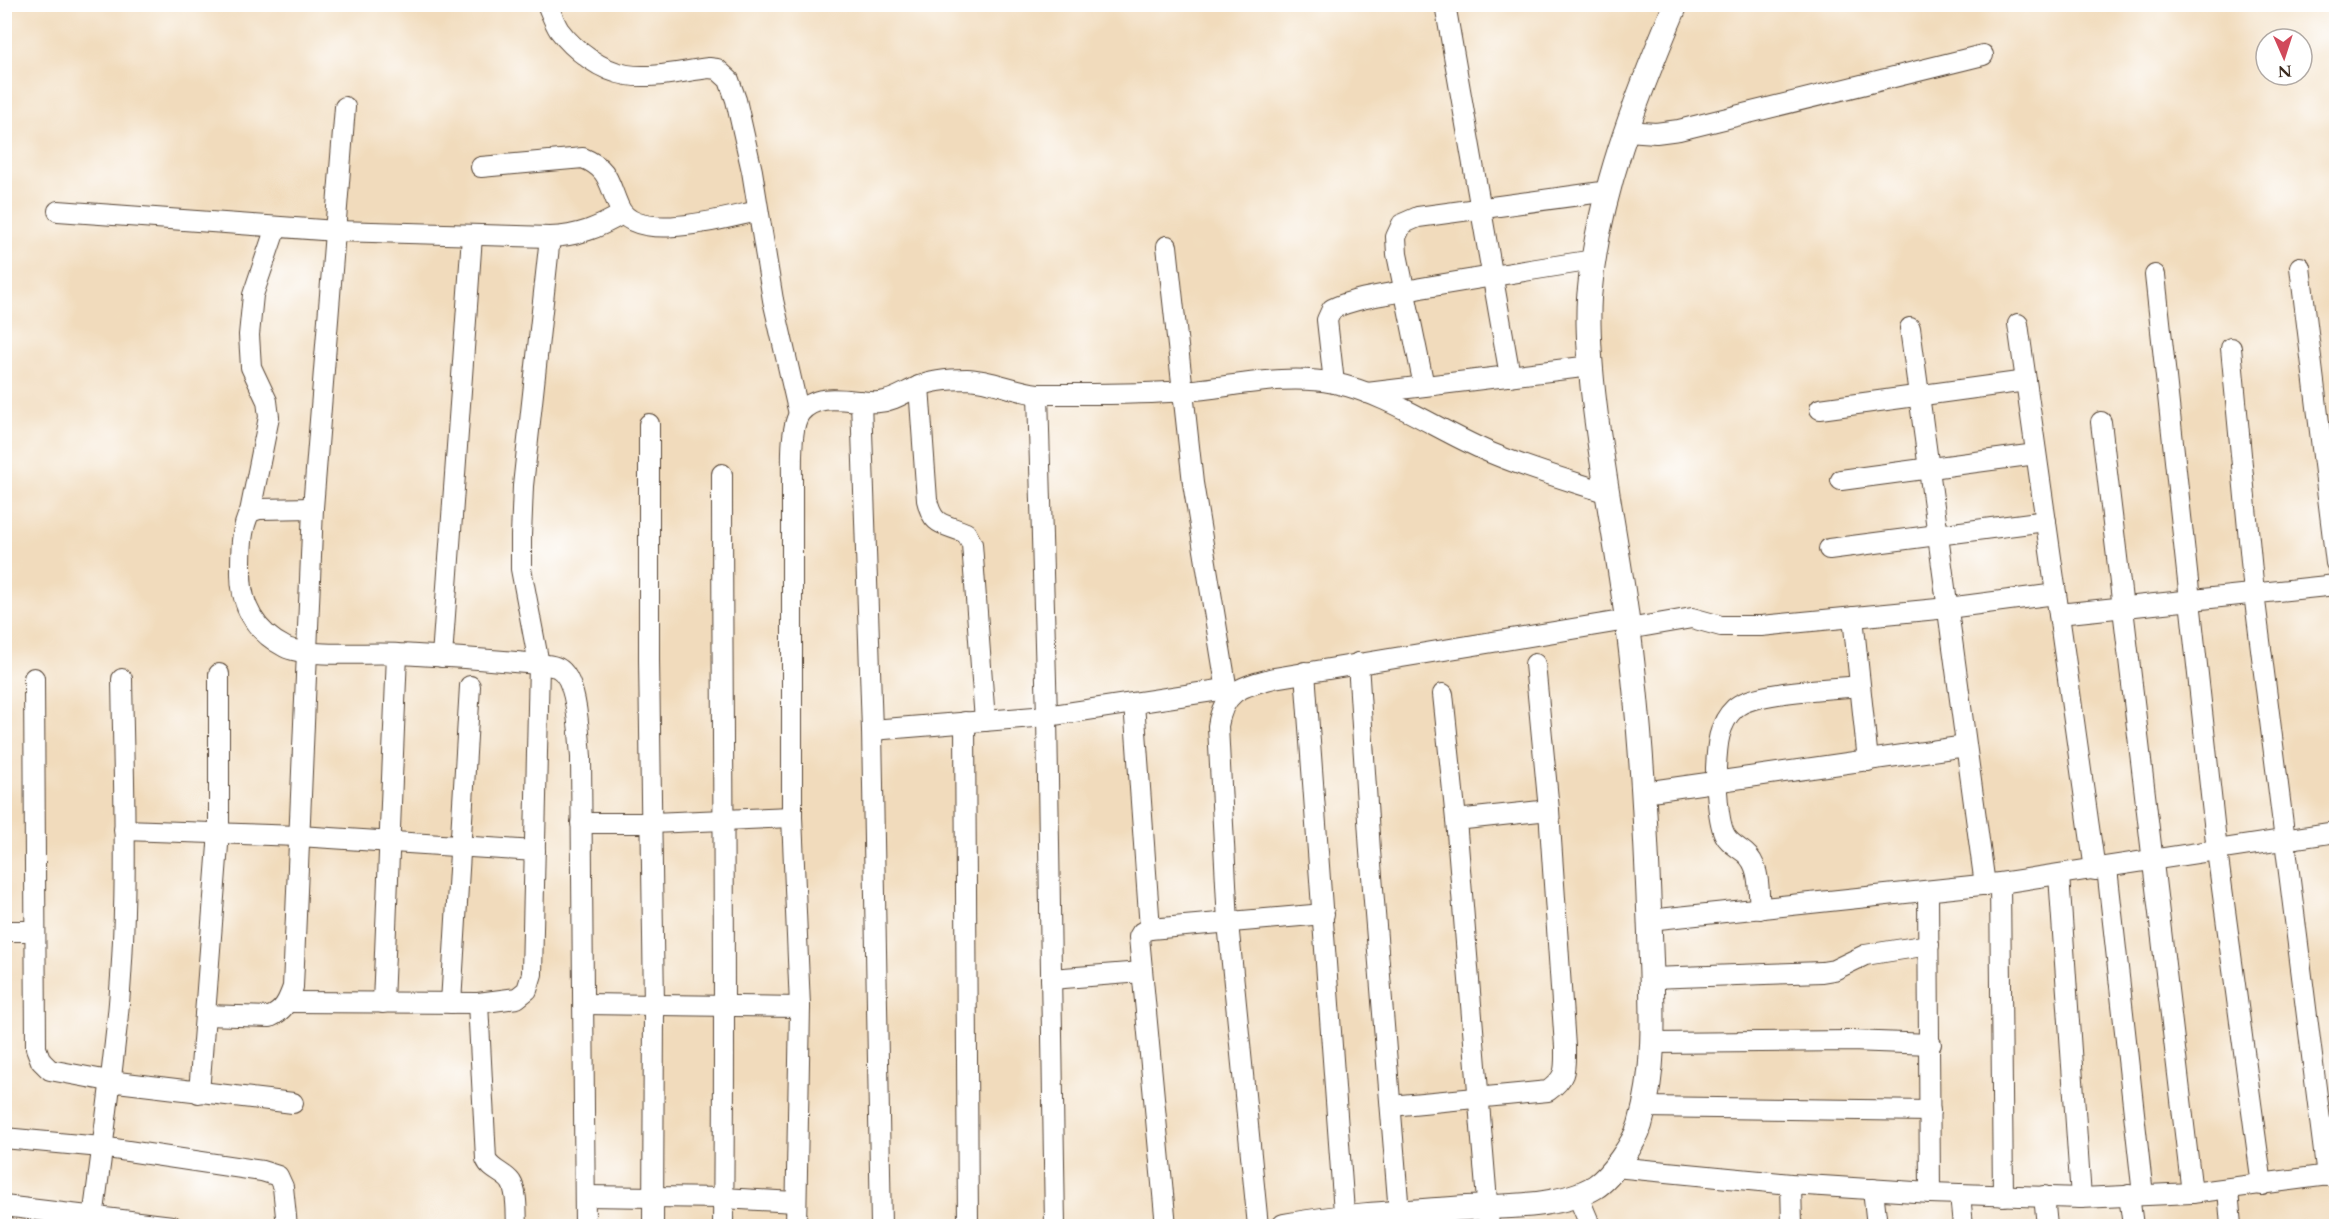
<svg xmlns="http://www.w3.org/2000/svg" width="2341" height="1231" font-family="Cardo,serif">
<rect width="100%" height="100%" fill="#fff"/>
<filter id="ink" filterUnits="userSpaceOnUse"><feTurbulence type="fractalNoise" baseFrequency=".0167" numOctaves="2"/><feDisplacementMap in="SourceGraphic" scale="12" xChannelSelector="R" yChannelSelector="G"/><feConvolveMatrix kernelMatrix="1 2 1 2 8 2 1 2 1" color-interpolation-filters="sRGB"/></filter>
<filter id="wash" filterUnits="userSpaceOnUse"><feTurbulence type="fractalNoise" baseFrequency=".008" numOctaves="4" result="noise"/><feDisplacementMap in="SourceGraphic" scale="24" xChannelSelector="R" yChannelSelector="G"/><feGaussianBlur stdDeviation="1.35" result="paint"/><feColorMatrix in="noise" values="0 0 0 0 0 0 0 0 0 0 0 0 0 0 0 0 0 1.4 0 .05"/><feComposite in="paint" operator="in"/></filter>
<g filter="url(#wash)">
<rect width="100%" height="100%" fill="#f1dbbc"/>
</g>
<g filter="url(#ink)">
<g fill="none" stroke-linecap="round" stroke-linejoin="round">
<g stroke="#564536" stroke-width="22">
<g id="minor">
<path d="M547 4C551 13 554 22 559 30 574 50 601 71 627 75 653 79 683 71 709 68L717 69 729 80 736 100 752 171 773 300 799 414"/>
<polyline points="1445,4 1510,376"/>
<polyline points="1627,131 1656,133 1679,130 1983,55"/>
<path d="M481 167 583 158C610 169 608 183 619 207 635 245 728 217 758 211"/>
<path d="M58 211 336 231 550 237C578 236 598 228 622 214"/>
<polyline points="1167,246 1193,483 1228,697"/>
<polyline points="2300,267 2336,563"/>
<polyline points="2155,275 2217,851 2262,1185"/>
<polyline points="2018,324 2095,870"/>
<polyline points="1910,328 1985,885"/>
<polyline points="2231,348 2254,593 2327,1176"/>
<path d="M1334 383 1327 320 1332 309C1360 296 1392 294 1421 288 1479 278 1536 269 1594 260"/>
<path d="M919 386 927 500C933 527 943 523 966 533L972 544 985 721"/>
<polyline points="1424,386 1397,254 1396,237 1402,224 1418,217 1609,191"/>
<polyline points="1367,393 1591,366"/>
<polyline points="1038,394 1047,716 1055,1226"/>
<polyline points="861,401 872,730 881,1226"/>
<polyline points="1820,409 2026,381"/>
<polyline points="2101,422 2192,1193"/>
<polyline points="649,424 649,660 654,1005 653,1226"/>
<path d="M722 474C722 725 726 976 723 1226"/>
<polyline points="1841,480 2036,454"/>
<path d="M313 508 259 509 250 512C241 528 241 551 241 569 240 604 254 631 285 647 306 658 372 652 398 654 445 656 492 660 539 664 544 665 553 665 558 668 578 678 579 736 581 757L585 1226"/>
<polyline points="250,512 269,417 267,401 251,367 249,335 253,295 276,227"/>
<polyline points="1829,549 2046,521"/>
<polyline points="2059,614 2336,585"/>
<polyline points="1853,617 1868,761"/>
<polyline points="1628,629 1692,618 1721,626 1761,626 1948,608 2056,594"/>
<polyline points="442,657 472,236"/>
<polyline points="1358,663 1370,851 1399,1213"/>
<polyline points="1305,672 1345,1226"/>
<polyline points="34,678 36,1048 41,1061 50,1070 109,1081 293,1103"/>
<polyline points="1443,694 1456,820 1489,1226"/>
<polyline points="1134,703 1150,929 1142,932 1139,937 1166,1226"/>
<polyline points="965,722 968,1226"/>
<polyline points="872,730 1047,716 1226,689"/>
<polyline points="1644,792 1966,746"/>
<polyline points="1456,820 1549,810"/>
<polyline points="581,823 652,823 792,817"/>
<polyline points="124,830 299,836 535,851"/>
<polyline points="2107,868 2143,1195"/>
<polyline points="2059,875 2081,1198"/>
<polyline points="2000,883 2003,1196"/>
<polyline points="1928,892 1930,1193"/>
<path d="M1760 909C1758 891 1761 866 1745 853 1739 848 1729 843 1725 835 1718 823 1716 783 1716 768 1717 746 1718 724 1735 708 1753 691 1833 689 1860 686"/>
<polyline points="1649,920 2000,883 2336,832"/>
<polyline points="1150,929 1324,914"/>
<polyline points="4,931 35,931"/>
<polyline points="1651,978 1822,972 1834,970 1865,955 1929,945"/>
<polyline points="1051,979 1142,972"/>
<polyline points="288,1002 478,1003 517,998 527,990 532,974 539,664 521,569 521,536 523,486 550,237"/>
<polyline points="383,1003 397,654"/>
<polyline points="451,1003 470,686"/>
<path d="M478 1003 486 1159C491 1171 504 1172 511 1182 518 1193 516 1214 517 1226"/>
<polyline points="584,1004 800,1007"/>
<path d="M205 1015 270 1017C284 1011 288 1001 293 987L313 508 345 107"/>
<polyline points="1653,1043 1851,1041 1931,1044"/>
<polyline points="199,1093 219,832 219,674"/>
<path d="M1391 1106 1548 1091C1567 1077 1565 1070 1565 1047L1549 810 1535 664"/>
<polyline points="1644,1107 1930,1111"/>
<polyline points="4,1138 101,1147 262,1171 278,1176 283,1187 287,1226"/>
<polyline points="1615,1167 1791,1184 1930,1193 2081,1198 2192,1193 2336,1174"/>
<polyline points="1791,1184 1792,1226"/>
<polyline points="1873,1189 1877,1226"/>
<polyline points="2228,1189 2231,1226"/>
<polyline points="1577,1194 1588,1220 1587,1226"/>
<polyline points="1960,1194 1963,1226"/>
<polyline points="2129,1195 2133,1226"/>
<polyline points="585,1196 723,1198 795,1202"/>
<polyline points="2044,1196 2047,1226"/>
<polyline points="4,1206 172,1226"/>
<path d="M92 1226C101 1159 110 1091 117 1024 129 910 124 793 122 679"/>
<path d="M796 1226 800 1007 792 817V481C792 465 790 426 800 413 819 389 854 404 879 402 893 401 904 393 917 387 933 380 950 379 967 379 991 380 1014 391 1038 394 1087 394 1136 395 1184 391 1234 387 1284 373 1334 383 1392 395 1441 433 1496 455 1532 470 1571 481 1608 493"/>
<path d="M1258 1226 1228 923 1218 726C1224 689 1242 687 1274 678L1627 620"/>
</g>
</g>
<g stroke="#564536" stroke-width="26">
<path id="major" d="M1284 1226C1344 1215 1406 1212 1467 1208 1505 1206 1562 1207 1595 1187 1611 1177 1635 1142 1640 1125 1658 1063 1652 997 1650 934 1646 828 1641 723 1627 619 1617 543 1601 467 1593 391 1590 361 1587 328 1589 298 1597 196 1636 98 1676 4"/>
</g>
<use href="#minor" stroke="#fff" stroke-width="20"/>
<use href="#major" stroke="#fff" stroke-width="24"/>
</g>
</g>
<rect width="2341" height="1231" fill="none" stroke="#fff" stroke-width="24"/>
<g transform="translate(2284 57) rotate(177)"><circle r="28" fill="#ffffff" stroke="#b1aaa5" stroke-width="1.5"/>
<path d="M0-4.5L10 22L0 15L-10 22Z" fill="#d1495b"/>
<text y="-9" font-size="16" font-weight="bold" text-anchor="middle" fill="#3b2a1e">N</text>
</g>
</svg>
